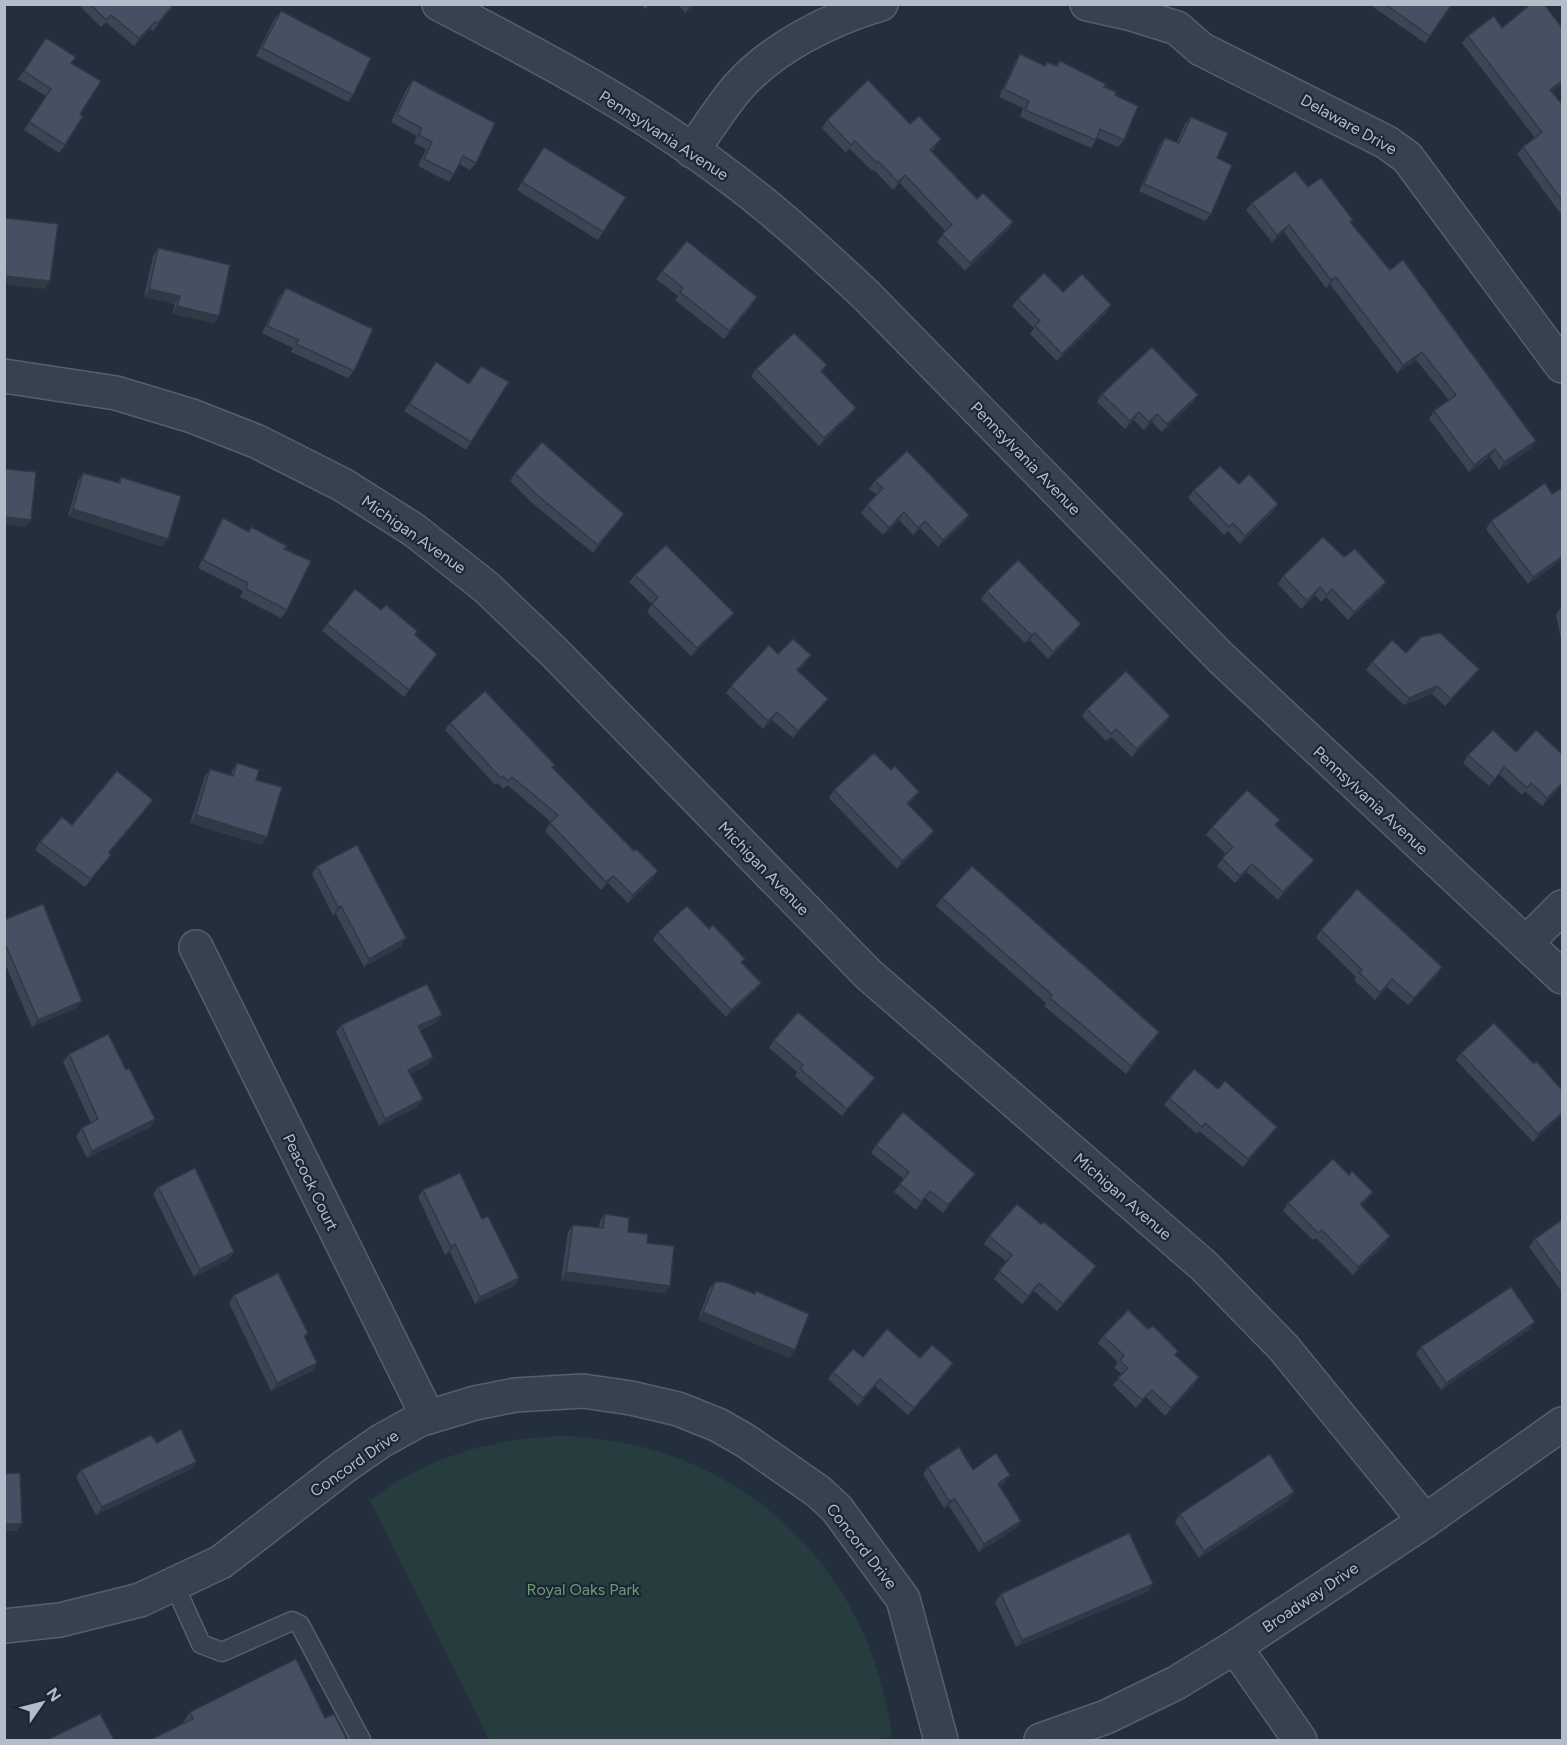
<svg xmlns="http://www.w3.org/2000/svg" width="1567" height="1745" font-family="Figtree,sans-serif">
<rect width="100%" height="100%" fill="#242f3e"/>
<path fill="#263c3f" d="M558 1436C734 1439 870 1562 892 1737L875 1740H489L370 1501C423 1458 491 1439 558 1436Z"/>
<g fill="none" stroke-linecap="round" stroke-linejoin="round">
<g stroke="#565f6c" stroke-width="21">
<polyline id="service" points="174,1584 201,1644 222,1652 292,1621 300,1625 361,1740"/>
</g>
<g stroke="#565f6c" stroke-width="36">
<g id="minor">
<path d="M439 4C538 55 639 108 728 176 777 212 822 254 866 295L1221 658 1562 977"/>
<polyline points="1087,4 1132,14 1177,28 1201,49 1386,142 1407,157 1562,366"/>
<path d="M692 151C707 130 721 107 738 87 774 47 830 19 881 4"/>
<polyline points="4,376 116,393 192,416 258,442 343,485 414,530 486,587 555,653 868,974 1204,1266 1283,1347 1425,1521"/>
<polyline points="1526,943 1562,907"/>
<polyline points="196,947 428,1417"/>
<polyline points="4,1626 60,1620 140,1600 221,1562 345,1466 381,1441 419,1420 475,1403 515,1395 583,1391 631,1398 678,1409 718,1425 746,1441 819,1492 837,1509 903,1599 941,1740"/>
<polyline points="1235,1647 1300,1740"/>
<polyline points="1041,1740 1106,1717 1176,1683 1235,1647 1425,1521 1562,1424"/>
</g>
</g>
<use href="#service" stroke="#38414e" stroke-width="18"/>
<use href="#minor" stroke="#38414e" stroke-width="33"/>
</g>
<g fill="#3b4654">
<polygon points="78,4 175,4 153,31 150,29 134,46 106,22 101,27"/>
<polygon points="641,4 651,4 645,9"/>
<polygon points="678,4 696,4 685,13"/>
<polygon points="1369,4 1452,4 1425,43"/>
<polygon points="281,11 353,95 348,102 256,56 275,18"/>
<polygon points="1502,28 1563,29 1563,84 1551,92 1563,105 1563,217 1517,154 1523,147 1535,138 1462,43 1468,36"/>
<polygon points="46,38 71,63 65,145 59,153 24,130 46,96 18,79"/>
<polygon points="1020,54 1044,66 1047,62 1056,66 1060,61 1104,87 1115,95 1124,140 1118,147 1097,138 1091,148 1020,117 1023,108 999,97 1015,62"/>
<polygon points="413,80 476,163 470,170 459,164 449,182 418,166 426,149 414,143 417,136 391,122 407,88"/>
<polygon points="1191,117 1217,158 1211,214 1205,221 1139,191 1160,145 1165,138 1177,142 1185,124"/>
<polygon points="827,120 910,124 936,147 931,152 977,199 1013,222 1008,230 965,271 937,242 945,231 900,183 893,190 873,169 872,171 849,148 846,153 822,128"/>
<polygon points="539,155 603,232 598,240 517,190"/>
<polygon points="1308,187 1351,223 1530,449 1499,470 1490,457 1469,472 1429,419 1434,411 1449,400 1416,360 1397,373 1330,284 1326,288 1284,232 1272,242 1246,210 1252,203"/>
<polygon points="158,248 219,316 214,323 172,314 175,304 144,297 153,256"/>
<polygon points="662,271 752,305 724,339 675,300 678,296 656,279"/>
<polygon points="286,288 354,371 348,378 291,352 293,348 262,333 280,296"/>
<polygon points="1063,292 1111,305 1106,313 1057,361 1030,334 1034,328 1012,306 1018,299"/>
<polygon points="827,365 822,372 851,415 819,446 751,376 756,369"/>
<polygon points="430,370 471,442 466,450 404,411"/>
<polygon points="1102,394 1193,402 1162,432 1152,422 1144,430 1134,420 1125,429 1097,402"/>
<polygon points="83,473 118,483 121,477 163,547 68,516 78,481"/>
<polygon points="515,473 619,521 593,553 531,502 510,481"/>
<polygon points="875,481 969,515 964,523 938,547 920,528 913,535 899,520 883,535 861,513 867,505 877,495 869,489"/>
<polygon points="1239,484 1273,512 1240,544 1228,531 1224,535 1188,498 1194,490"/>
<polygon points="223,518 248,531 251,527 284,549 287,610 281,618 240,597 243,591 198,568 218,526"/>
<polygon points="1491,521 1563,559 1528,584 1486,529"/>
<polygon points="1344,557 1381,590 1348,620 1326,597 1321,602 1315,595 1301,609 1278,584 1283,576"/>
<polygon points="635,575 734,613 728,620 691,656 647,612 652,604 629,582"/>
<polygon points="987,591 1075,632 1048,659 1030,640 1025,643 981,599"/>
<polygon points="1561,607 1563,607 1563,649 1556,615"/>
<polygon points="381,610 415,635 437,654 404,697 322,631 327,624"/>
<polygon points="1406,653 1479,669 1473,677 1445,706 1432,694 1404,705 1366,670 1372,662"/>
<polygon points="778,654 806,663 798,671 822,706 793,738 772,720 763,729 726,693 731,686"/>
<polygon points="1087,709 1170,716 1165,724 1132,757 1111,737 1106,741 1082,716"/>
<polygon points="450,723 555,765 553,768 653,879 628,903 608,883 601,890 545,831 551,822 507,785 503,789 498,783 495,785 445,730"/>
<polygon points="1516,752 1563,755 1563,784 1542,806 1525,791 1522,795 1499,774 1489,786 1463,763 1468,755"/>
<polygon points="237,763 256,780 267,837 262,845 190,823 205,776 210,769 231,775 232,771"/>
<polygon points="891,770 919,792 914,799 908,804 929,838 897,869 829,798 834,790"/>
<polygon points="147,808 109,853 111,855 85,887 35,850 40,842 72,825"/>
<polygon points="1276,826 1309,867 1278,900 1247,872 1235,883 1217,866 1226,854 1206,835 1212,827"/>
<polygon points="317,866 406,938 401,946 364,967 336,914 333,915 312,874"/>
<polygon points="942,898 1154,1040 1126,1074 1044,1006 1046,1003 936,906"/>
<polygon points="4,920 82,1001 76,1008 32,1027 4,961"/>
<polygon points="709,929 742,963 756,990 726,1017 653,940 658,932"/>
<polygon points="1321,930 1442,967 1437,975 1408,1005 1387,987 1375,1000 1354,980 1356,977 1316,938"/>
<polygon points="437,1022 420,1031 428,1065 410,1074 417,1107 379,1126 336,1032 341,1025"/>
<polygon points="774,1040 875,1078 869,1086 842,1116 795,1076 797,1072 769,1048"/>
<polygon points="1461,1053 1534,1064 1563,1091 1563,1114 1533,1142 1456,1060"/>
<polygon points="69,1054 126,1070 155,1119 150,1127 87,1158 76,1136 82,1128 91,1123 63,1062"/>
<polygon points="1169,1098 1272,1134 1243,1167 1199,1131 1197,1134 1164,1105"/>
<polygon points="876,1145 969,1181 943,1213 925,1198 916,1210 894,1192 904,1179 871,1153"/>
<polygon points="1349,1175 1373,1192 1368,1199 1361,1205 1390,1236 1385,1244 1353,1275 1316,1238 1313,1240 1283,1211 1288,1203"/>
<polygon points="158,1187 234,1252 229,1259 194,1277 153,1194"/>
<polygon points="423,1190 482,1219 519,1278 514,1286 475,1304 450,1252 445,1255 418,1197"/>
<polygon points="605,1214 628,1232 647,1243 670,1286 664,1293 561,1280 568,1232 573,1225 599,1228 600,1221"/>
<polygon points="1563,1219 1563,1293 1529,1247 1535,1239"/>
<polygon points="1041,1224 1096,1266 1091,1274 1057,1311 1034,1291 1022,1304 994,1279 1007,1262 984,1244 989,1236"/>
<polygon points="715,1282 754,1294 756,1291 795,1350 790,1358 698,1320 709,1289"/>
<polygon points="234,1295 308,1333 305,1338 317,1363 312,1371 271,1391 229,1303"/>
<polygon points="1535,1322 1530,1329 1441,1390 1416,1354 1421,1347"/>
<polygon points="1148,1329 1175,1355 1194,1385 1165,1416 1146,1397 1136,1408 1113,1385 1122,1374 1114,1368 1118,1362 1098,1343 1103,1336"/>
<polygon points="863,1357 920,1358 953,1363 948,1371 908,1415 875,1386 858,1406 828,1379 833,1372"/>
<polygon points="157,1443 191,1469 96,1515 76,1477 81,1470"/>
<polygon points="928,1467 973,1470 1005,1483 1000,1487 1021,1521 1016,1528 979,1552 949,1506 944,1508 923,1474"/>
<polygon points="1289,1500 1199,1558 1175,1522 1180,1514"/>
<polygon points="1153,1584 1147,1592 1016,1647 995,1602 1001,1594"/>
<polygon points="190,1712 325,1718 182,1725"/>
</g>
<g fill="#303945">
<polygon points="691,4 696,4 685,13 690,5"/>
<polygon points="155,22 150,29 134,46 139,38"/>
<polygon points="1563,80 1563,84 1544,98 1550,90"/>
<polygon points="905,175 900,183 893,190 898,182"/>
<polygon points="1013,222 1008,230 965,271 970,263"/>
<polygon points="1289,225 1284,232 1272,242 1277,235"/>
<polygon points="4,276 50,281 45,289 4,284"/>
<polygon points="1336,277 1330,284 1326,288 1331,280"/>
<polygon points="149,289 180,296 175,304 144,297"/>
<polygon points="1111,305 1106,313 1057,361 1062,354"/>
<polygon points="177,306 219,316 214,323 172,314"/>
<polygon points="1422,352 1416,360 1397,373 1403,365"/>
<polygon points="1198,395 1193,402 1162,432 1167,424"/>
<polygon points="856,408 851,415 819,446 824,438"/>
<polygon points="1139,412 1134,420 1125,429 1130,421"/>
<polygon points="1157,414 1152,422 1144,430 1149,422"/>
<polygon points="1536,441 1530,449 1499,470 1504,462"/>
<polygon points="1495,449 1490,457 1469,472 1474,465"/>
<polygon points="1278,504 1273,512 1240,544 1245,536"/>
<polygon points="73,509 168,539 163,547 68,516"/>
<polygon points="904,512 899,520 883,535 889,528"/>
<polygon points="624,514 619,521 593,553 598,545"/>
<polygon points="969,515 964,523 938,547 943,540"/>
<polygon points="4,517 31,520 25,527 4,525"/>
<polygon points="925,521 920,528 913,535 918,528"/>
<polygon points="1563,556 1563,559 1528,584 1533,577"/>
<polygon points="1386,582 1381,590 1348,620 1354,612"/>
<polygon points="1320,587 1315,595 1301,609 1307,601"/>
<polygon points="734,613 728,620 691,656 697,648"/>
<polygon points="1081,624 1075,632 1048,659 1053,652"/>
<polygon points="1035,633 1030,640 1025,643 1031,635"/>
<polygon points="811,655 806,663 791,678 797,670"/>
<polygon points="1479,669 1473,677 1445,706 1451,699"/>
<polygon points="1437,686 1432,694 1404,705 1409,698"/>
<polygon points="828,699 822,706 793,738 798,731"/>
<polygon points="777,712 772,720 763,729 768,721"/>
<polygon points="1170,716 1165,724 1132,757 1137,749"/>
<polygon points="1563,782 1563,784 1542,806 1547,798"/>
<polygon points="919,792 914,799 902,811 907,803"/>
<polygon points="196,815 267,837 262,845 190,823"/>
<polygon points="934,831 929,838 897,869 902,861"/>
<polygon points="1314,860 1309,867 1278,900 1283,892"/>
<polygon points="1252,864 1247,872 1235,883 1240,876"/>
<polygon points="658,871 653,879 628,903 633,895"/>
<polygon points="613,876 608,883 601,890 606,882"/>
<polygon points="341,906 336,914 333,915 338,907"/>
<polygon points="406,938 401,946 364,967 369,959"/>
<polygon points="1442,967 1437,975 1408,1005 1414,998"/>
<polygon points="1392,979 1387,987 1375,1000 1380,993"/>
<polygon points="761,983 756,990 726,1017 731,1010"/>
<polygon points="82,1001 76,1008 32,1027 38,1020"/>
<polygon points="442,1015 437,1022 413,1034 418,1026"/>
<polygon points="1159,1032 1154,1040 1126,1074 1131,1066"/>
<polygon points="433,1057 428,1065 403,1077 408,1070"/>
<polygon points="875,1078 869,1086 842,1116 847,1109"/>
<polygon points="423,1099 417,1107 379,1126 385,1119"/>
<polygon points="1563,1112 1563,1114 1533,1142 1538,1134"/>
<polygon points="155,1119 150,1127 87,1158 92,1151"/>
<polygon points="1277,1127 1272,1134 1243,1167 1248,1159"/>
<polygon points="975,1174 969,1181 943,1213 948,1205"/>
<polygon points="1373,1192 1368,1199 1354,1212 1360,1204"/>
<polygon points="1390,1236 1385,1244 1353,1275 1358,1267"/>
<polygon points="455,1244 450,1252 445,1255 451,1247"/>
<polygon points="234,1252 229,1259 194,1277 200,1269"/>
<polygon points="1096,1266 1091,1274 1057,1311 1063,1304"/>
<polygon points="566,1272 670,1286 664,1293 561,1280"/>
<polygon points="519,1278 514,1286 475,1304 480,1297"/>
<polygon points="703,1312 795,1350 790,1358 698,1320"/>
<polygon points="1535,1322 1530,1329 1441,1390 1446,1383"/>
<polygon points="317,1363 312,1371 271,1391 277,1383"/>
<polygon points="953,1363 948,1371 908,1415 914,1408"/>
<polygon points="1199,1377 1194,1385 1165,1416 1171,1408"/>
<polygon points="880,1379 875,1386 858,1406 863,1398"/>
<polygon points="1152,1390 1146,1397 1136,1408 1142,1400"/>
<polygon points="196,1462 191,1469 96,1515 102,1507"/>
<polygon points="1010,1475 1005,1483 993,1492 998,1484"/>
<polygon points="1294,1492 1289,1500 1199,1558 1204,1551"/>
<polygon points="955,1499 949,1506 944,1508 949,1501"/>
<polygon points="1021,1521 1016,1528 979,1552 984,1544"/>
<polygon points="4,1524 22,1524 17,1531 4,1531"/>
<polygon points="1153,1584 1147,1592 1016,1647 1022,1640"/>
</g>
<g fill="#455162" stroke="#303945" stroke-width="1.5">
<polygon points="90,4 174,4 158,23 155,22 139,38 111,15 106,20"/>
<polygon points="1385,4 1452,4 1430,36"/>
<polygon points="1531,4 1544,4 1563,29 1563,80 1550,90 1563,105 1563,202 1523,147 1542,132 1468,36 1494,16 1502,28"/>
<polygon points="281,11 371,58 353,95 262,48"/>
<polygon points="46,38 76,57 71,63 101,81 80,114 83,116 65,145 29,122 51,89 24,71"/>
<polygon points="1020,54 1045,66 1047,62 1057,66 1060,61 1106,84 1104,87 1116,92 1115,95 1138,106 1124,140 1100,129 1096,140 1025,110 1029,101 1004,89"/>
<polygon points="413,80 495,123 476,163 463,156 454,174 424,159 432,142 419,135 422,128 397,115"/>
<polygon points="868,80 910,124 919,116 941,139 930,150 977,199 983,193 1013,222 970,263 942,234 952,225 905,175 898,182 878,161 877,163 855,141 851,145 827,120"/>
<polygon points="1191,117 1228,133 1217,158 1232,165 1211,214 1144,184 1165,138 1179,143"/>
<polygon points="544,147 626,197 603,232 522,182"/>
<polygon points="1295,171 1308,187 1321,178 1353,220 1350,222 1390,270 1403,260 1536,441 1504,462 1495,449 1474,465 1434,411 1456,395 1422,352 1403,365 1336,277 1331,280 1289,225 1277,235 1252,203"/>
<polygon points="4,218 58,224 50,281 5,276 6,271 4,270"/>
<polygon points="687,241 757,297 729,331 680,292 683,288 662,271"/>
<polygon points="158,248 230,265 219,316 177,306 180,296 149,289"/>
<polygon points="1044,273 1063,292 1082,274 1111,305 1062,354 1035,326 1040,321 1018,299"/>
<polygon points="286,288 373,329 354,371 296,344 299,340 267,326"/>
<polygon points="794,333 827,365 821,371 856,408 824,438 756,369"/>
<polygon points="1152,347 1198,395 1167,424 1157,414 1149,422 1139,412 1130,421 1102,394"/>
<polygon points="436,362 469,384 481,366 509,382 471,442 409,404"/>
<polygon points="542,442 624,514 598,545 537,495 515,473"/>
<polygon points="907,451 969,515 943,540 925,521 918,528 904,512 889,528 867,505 883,488 875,481"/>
<polygon points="1220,466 1239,484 1249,474 1278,504 1245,536 1233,523 1229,527 1194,490"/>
<polygon points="4,469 36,472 31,520 4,517"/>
<polygon points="83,473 120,483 121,477 181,496 168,539 73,509"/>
<polygon points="1545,483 1552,494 1563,487 1563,556 1533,577 1491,521"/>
<polygon points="223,518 249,532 251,527 287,546 284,549 311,561 287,610 246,589 248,583 203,560"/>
<polygon points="1323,537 1344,557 1355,549 1386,582 1354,612 1332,589 1327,595 1320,587 1307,601 1283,576"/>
<polygon points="666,545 734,613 697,648 652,604 658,597 635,575"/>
<polygon points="1018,560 1081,624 1053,652 1035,633 1031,635 987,591"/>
<polygon points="355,589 381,610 386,605 417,631 415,635 437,654 409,690 327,624"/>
<polygon points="1440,633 1479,669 1451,699 1437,686 1409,698 1372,662 1392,640 1406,653 1421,637"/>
<polygon points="793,639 811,655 797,670 828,699 798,731 777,712 768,721 731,686 769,645 778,654"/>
<polygon points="1126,671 1170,716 1137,749 1116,729 1111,734 1087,709"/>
<polygon points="485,691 555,765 552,767 634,851 636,849 658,871 633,895 613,876 606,882 550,823 558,815 512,777 508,781 503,776 501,778 450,723"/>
<polygon points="1493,730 1516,752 1536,730 1563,755 1563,782 1547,798 1531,783 1527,788 1504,767 1495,779 1468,755"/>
<polygon points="874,753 891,770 895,766 919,792 907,803 934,831 902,861 834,790"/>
<polygon points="237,763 259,770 256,780 282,787 267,837 196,815 210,769 233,776"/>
<polygon points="117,771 153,800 109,852 111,855 91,879 40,842 62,817 72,825"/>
<polygon points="1247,790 1280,820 1275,825 1314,860 1283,892 1252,864 1240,876 1222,858 1233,847 1212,827"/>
<polygon points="357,845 406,938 369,959 341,906 338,907 317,866"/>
<polygon points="972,866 1159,1032 1131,1066 1050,998 1052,995 942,898"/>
<polygon points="1357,889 1442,967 1414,998 1392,979 1380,993 1359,972 1362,970 1321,930"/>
<polygon points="43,904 82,1001 38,1020 4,941 4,920"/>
<polygon points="687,906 709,929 713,925 745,959 741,962 761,983 731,1010 658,932"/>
<polygon points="427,984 442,1015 418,1026 433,1057 408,1070 423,1099 385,1119 341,1025"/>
<polygon points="798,1012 875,1078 847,1109 800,1069 803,1065 774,1040"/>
<polygon points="1494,1023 1534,1064 1536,1061 1563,1091 1563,1112 1538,1134 1461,1053"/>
<polygon points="108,1034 126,1070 129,1068 155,1119 92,1151 82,1128 98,1119 69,1054"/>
<polygon points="1194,1069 1218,1089 1225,1081 1277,1127 1248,1159 1205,1123 1202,1127 1169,1098"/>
<polygon points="903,1112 975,1174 948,1205 930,1191 921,1202 900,1184 909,1172 876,1145"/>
<polygon points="1333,1159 1349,1175 1352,1171 1373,1192 1360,1204 1390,1236 1358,1267 1322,1230 1318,1233 1288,1203"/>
<polygon points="195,1168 234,1252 200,1269 158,1187"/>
<polygon points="460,1173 482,1219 488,1216 519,1278 480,1297 455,1244 451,1247 423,1190"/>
<polygon points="1017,1204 1041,1224 1044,1222 1096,1266 1063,1304 1039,1283 1028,1296 999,1271 1012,1255 989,1236"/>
<polygon points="605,1214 629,1218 628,1232 648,1234 647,1243 674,1246 670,1286 566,1272 573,1225 603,1228"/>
<polygon points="1563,1219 1563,1278 1535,1239"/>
<polygon points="278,1273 308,1333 304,1336 317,1363 277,1383 234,1295"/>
<polygon points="715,1282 725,1282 755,1294 756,1291 809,1314 795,1350 703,1312"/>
<polygon points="1511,1287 1535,1322 1446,1383 1421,1347"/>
<polygon points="1128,1310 1148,1329 1153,1326 1178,1351 1175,1355 1199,1377 1171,1408 1152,1390 1142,1400 1118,1378 1128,1368 1120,1361 1124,1355 1103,1336"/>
<polygon points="887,1329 920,1358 932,1345 953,1363 914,1408 880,1379 863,1398 833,1372 853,1349 863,1357"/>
<polygon points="181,1429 196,1462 102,1507 81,1470 151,1435 157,1443"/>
<polygon points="959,1447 973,1470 996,1453 1010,1475 998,1484 1021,1521 984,1544 955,1499 949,1501 928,1467"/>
<polygon points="1270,1454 1294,1492 1204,1551 1180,1514"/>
<polygon points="20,1473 22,1524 4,1524 4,1474"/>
<polygon points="1129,1533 1153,1584 1022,1640 1001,1594"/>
<polygon points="296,1659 325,1718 334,1714 347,1740 150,1740 193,1719 190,1712"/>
<polygon points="100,1714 114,1740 47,1740"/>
</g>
<g text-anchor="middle" stroke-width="4.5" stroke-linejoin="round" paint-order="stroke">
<g font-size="16" fill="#b4bcc9" stroke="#1d2633">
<text transform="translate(1349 124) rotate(29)" y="6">Delaware Drive</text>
<text transform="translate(664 135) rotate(33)" y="6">Pennsylvania Avenue</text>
<text transform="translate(1026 458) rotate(46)" y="6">Pennsylvania Avenue</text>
<text transform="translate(414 534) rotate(35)" y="6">Michigan Avenue</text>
<text transform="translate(1371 800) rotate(43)" y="6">Pennsylvania Avenue</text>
<text transform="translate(764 868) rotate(46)" y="6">Michigan Avenue</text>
<text transform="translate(311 1182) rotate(64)" y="6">Peacock Court</text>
<text transform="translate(1123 1196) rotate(41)" y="6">Michigan Avenue</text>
<text transform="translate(354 1463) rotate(-35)" y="6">Concord Drive</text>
<text transform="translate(862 1546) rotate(52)" y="6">Concord Drive</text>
<text transform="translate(1310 1597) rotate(-34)" y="6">Broadway Drive</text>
</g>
<g font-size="16" fill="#6b9a76" stroke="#1d2633">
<text x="583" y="1595">Royal Oaks Park</text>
</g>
</g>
<rect width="1567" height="1745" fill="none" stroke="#b4bcc9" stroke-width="12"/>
<g transform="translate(42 1703) rotate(55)" stroke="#1d2633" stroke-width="4.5" paint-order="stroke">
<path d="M0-4.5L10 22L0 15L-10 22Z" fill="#b4bcc9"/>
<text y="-9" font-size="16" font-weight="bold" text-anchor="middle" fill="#b4bcc9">N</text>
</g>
</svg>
